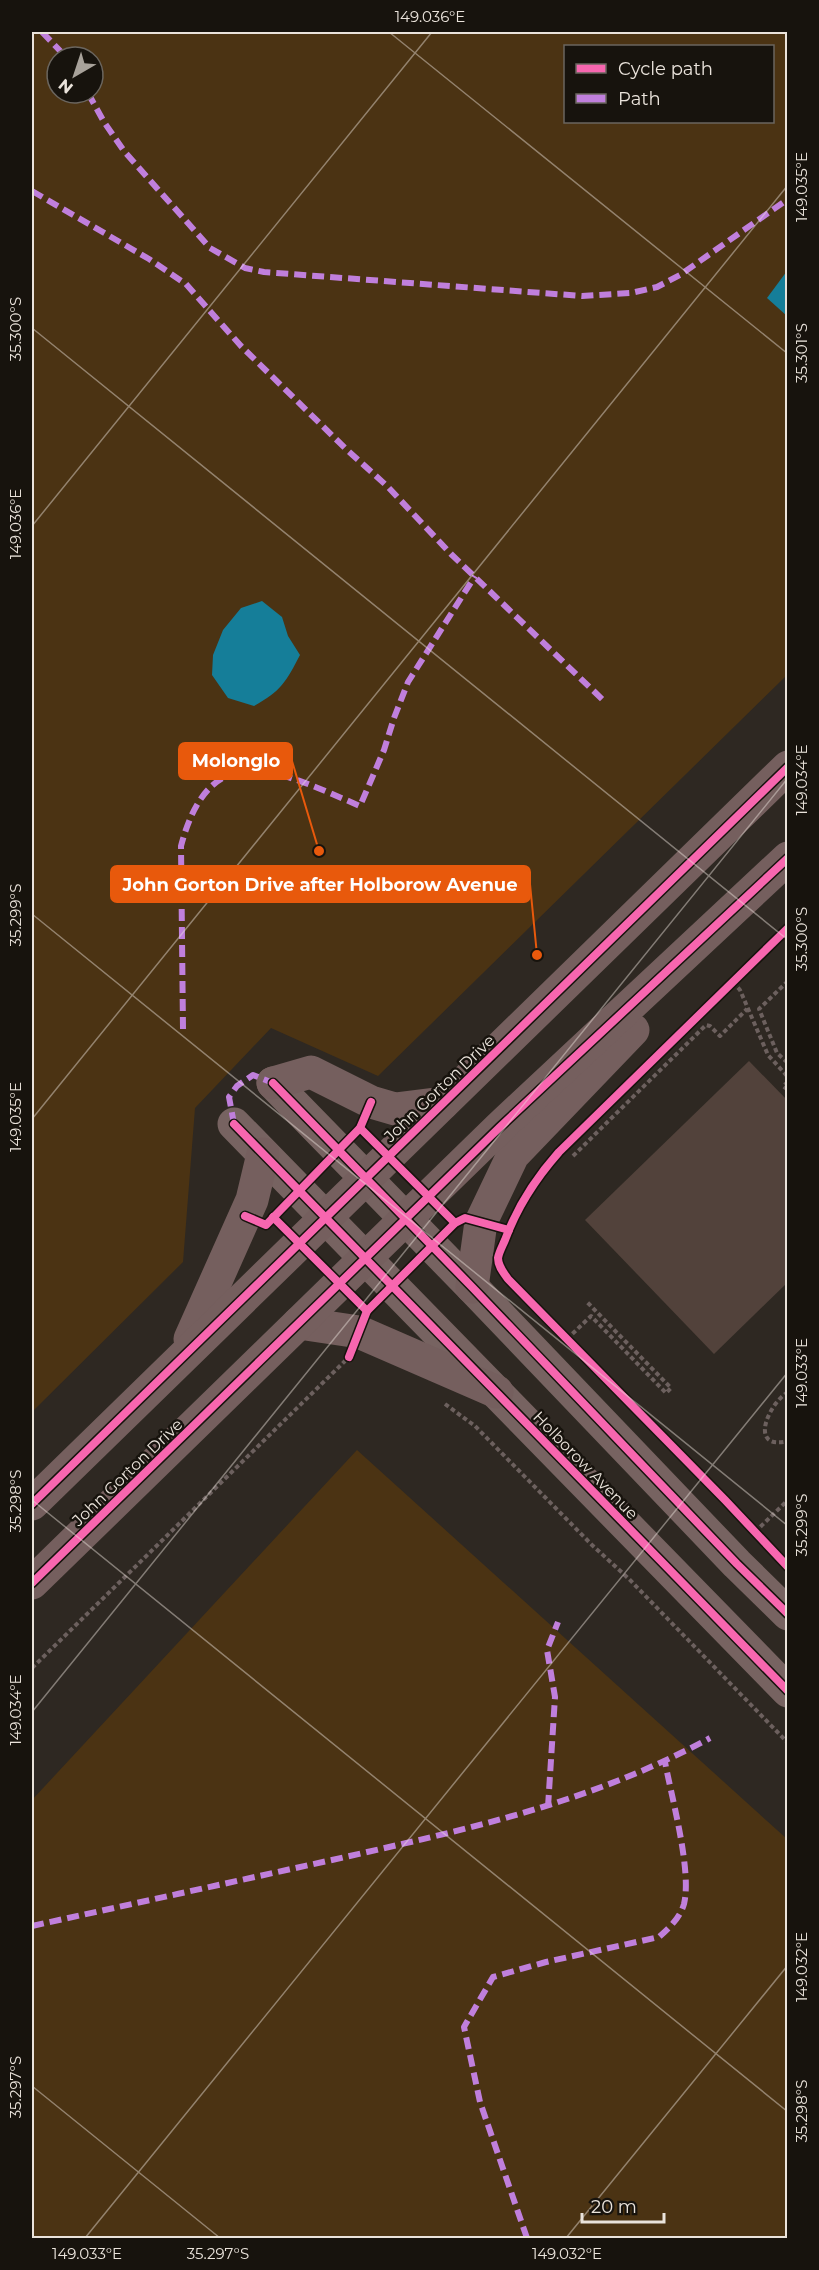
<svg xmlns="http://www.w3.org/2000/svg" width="819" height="2270" font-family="Montserrat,sans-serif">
<rect width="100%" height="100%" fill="#2e2822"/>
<g fill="#4b3313" fill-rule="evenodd">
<path d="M32 32H787V675L378 1076 271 1028 195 1108 183 1262 32 1412ZM566 46H772V122H566ZM57 57H93V93H57Z"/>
<polygon points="357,1450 787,1839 787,2238 32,2238 32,1800"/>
</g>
<g fill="#157e99">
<polygon points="787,271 787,316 767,298"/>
<path d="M262 601 282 617 288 636 300 655C286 682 281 691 254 706L228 698 212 675 213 655 223 630 241 608Z"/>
</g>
<polygon fill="#52423b" points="749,1061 788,1101 788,1282 714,1354 585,1220"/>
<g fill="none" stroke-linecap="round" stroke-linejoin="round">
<g stroke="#6c605e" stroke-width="4" stroke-dasharray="4.5 3" stroke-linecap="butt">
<polyline points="788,981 759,1009 777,1053 788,1063"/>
<polyline points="733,982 740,990 768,1055 788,1077"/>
<polyline points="788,1082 783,1086 788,1090"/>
<polyline points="573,1156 706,1025 710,1026 720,1036 747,1009"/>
<polyline points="567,1339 591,1316 666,1393 671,1388 586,1301"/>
<path d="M788 1392C768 1404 748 1451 788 1441"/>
<polyline points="445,1404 475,1426 592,1545 629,1579 788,1743"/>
<polyline points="755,1532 788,1500"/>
<polyline points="32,1668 345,1361"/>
</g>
<g stroke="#776361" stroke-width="33">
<polyline points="273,1083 472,1287 737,1564 788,1614"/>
<polyline points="234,1124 788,1691"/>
</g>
<g stroke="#755f5e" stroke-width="33">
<polyline points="273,1083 311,1072 371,1102 395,1109 443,1103"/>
<polyline points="472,1287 481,1222 513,1155 633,1030"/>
<polyline points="299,1323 359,1332 497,1392"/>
<polyline points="190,1339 252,1200 263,1154"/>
<polyline points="32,1504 788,767"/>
<polyline points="32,1583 500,1127 788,858"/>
</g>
<g stroke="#c07fdc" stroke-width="6" stroke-dasharray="12 6" stroke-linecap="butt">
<polyline points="42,32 66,57"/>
<polyline points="88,93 104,122 124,151 210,248 245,268 264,272 582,296 631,293 657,287 680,275 788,199"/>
<polyline points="32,191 149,259 186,284 241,346 346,449 387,486 451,554 603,700"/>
<path d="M183 1029 181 846C211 732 282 773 360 806L384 750 394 718 408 682 475 576"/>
<polyline points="234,1124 229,1097 237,1086 253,1075 273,1083"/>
<polyline points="548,1807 555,1697 547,1650 558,1622"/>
<path d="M32 1926C132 1904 232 1882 332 1860 464 1830 590 1803 710 1738"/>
<path d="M527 2238 480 2102 464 2027 493 1977 546 1962 659 1937C669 1928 680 1918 684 1904 692 1871 672 1799 665 1762"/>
</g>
<g stroke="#17130d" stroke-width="11">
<g id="cycleway">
<path d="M788 928 559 1152C536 1178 517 1207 505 1240 503 1245 499 1252 498 1258 498 1266 503 1272 508 1279L725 1500 788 1567"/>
<polyline points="273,1083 472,1287 737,1564 788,1614"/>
<polyline points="234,1124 788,1691"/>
<polyline points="360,1128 455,1223"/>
<polyline points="245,1216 266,1225 360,1128 371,1102"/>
<polyline points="273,1217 367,1311"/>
<polyline points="349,1357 367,1311 455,1223 465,1218 509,1230"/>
<polyline points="32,1504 788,767"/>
<polyline points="32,1583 500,1127 788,858"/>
</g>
</g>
<use href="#cycleway" stroke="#f766af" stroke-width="8"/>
</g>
<path fill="none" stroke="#eae3db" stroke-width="1.5" stroke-opacity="0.45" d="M389 32 788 354M32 328 788 940M32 526 432 32M32 914 788 1526M32 1119 788 185M32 1500 788 2112M32 1712 788 778M32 2086 220 2238M85 2238 788 1372M566 2238 788 1965"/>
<g text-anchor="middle" stroke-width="5" stroke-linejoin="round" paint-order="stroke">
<g font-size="16" fill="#eae3db" stroke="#17130d">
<text transform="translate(439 1088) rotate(-44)" y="6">John Gorton Drive</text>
<text transform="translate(586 1465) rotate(46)" y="6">Holborow Avenue</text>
<text transform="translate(127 1472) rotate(-44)" y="6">John Gorton Drive</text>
</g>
</g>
<path fill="none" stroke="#e8590c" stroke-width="2" d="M319 851L292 761M537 955L530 884"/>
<g fill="#e8590c" stroke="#17130d" stroke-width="2">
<circle cx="319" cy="851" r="6"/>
<circle cx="537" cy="955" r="6"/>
</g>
<g fill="#e8590c" stroke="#e8590c" stroke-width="2">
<rect x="179" y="743" width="113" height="36" rx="6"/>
<rect x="111" y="866" width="419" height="36" rx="6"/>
</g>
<g font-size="18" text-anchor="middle" font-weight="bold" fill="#fff">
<text x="236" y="767">Molonglo</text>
<text x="320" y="891">John Gorton Drive after Holborow Avenue</text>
</g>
<rect width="819" height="2270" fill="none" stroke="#17130d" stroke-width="66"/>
<rect x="564" y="45" width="210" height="78" fill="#17130d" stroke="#6b665f" stroke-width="1.5"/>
<rect x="576" y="64" width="30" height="9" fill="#f766af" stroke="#6b665f" stroke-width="1.5"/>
<text x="618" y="75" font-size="18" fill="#eae3db">Cycle path</text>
<rect x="576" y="94" width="30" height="9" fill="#c07fdc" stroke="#6b665f" stroke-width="1.5"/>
<text x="618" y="105" font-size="18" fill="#eae3db">Path</text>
<g transform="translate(75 75) rotate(219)"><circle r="28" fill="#17130d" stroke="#6b665f" stroke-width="1.5"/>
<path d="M0-4.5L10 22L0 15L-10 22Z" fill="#a8a29a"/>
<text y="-9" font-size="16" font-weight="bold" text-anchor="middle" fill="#eae3db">N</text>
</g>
<path d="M582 2213v9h82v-9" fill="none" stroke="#eae3db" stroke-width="3"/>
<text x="591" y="2213" font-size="18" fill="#eae3db" stroke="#17130d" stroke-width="4.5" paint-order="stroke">20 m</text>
<rect x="33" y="33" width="753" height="2204" fill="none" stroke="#eae3db" stroke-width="2"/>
<g font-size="15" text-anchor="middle" fill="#eae3db">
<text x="430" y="22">149.036°E</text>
<text transform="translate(802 187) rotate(-90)" y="5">149.035°E</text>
<text transform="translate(16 329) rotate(-90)" y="5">35.300°S</text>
<text transform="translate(802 353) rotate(-90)" y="5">35.301°S</text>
<text transform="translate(16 524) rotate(-90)" y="5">149.036°E</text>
<text transform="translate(802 780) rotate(-90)" y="5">149.034°E</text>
<text transform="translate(16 915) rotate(-90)" y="5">35.299°S</text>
<text transform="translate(802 939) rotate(-90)" y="5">35.300°S</text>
<text transform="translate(16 1117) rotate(-90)" y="5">149.035°E</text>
<text transform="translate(802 1373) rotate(-90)" y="5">149.033°E</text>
<text transform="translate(16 1501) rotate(-90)" y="5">35.298°S</text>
<text transform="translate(802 1525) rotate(-90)" y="5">35.299°S</text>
<text transform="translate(16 1710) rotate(-90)" y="5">149.034°E</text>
<text transform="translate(802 1967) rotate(-90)" y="5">149.032°E</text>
<text transform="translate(16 2087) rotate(-90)" y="5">35.297°S</text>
<text transform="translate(802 2111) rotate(-90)" y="5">35.298°S</text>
<text x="87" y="2259">149.033°E</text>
<text x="218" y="2259">35.297°S</text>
<text x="567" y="2259">149.032°E</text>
</g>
</svg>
